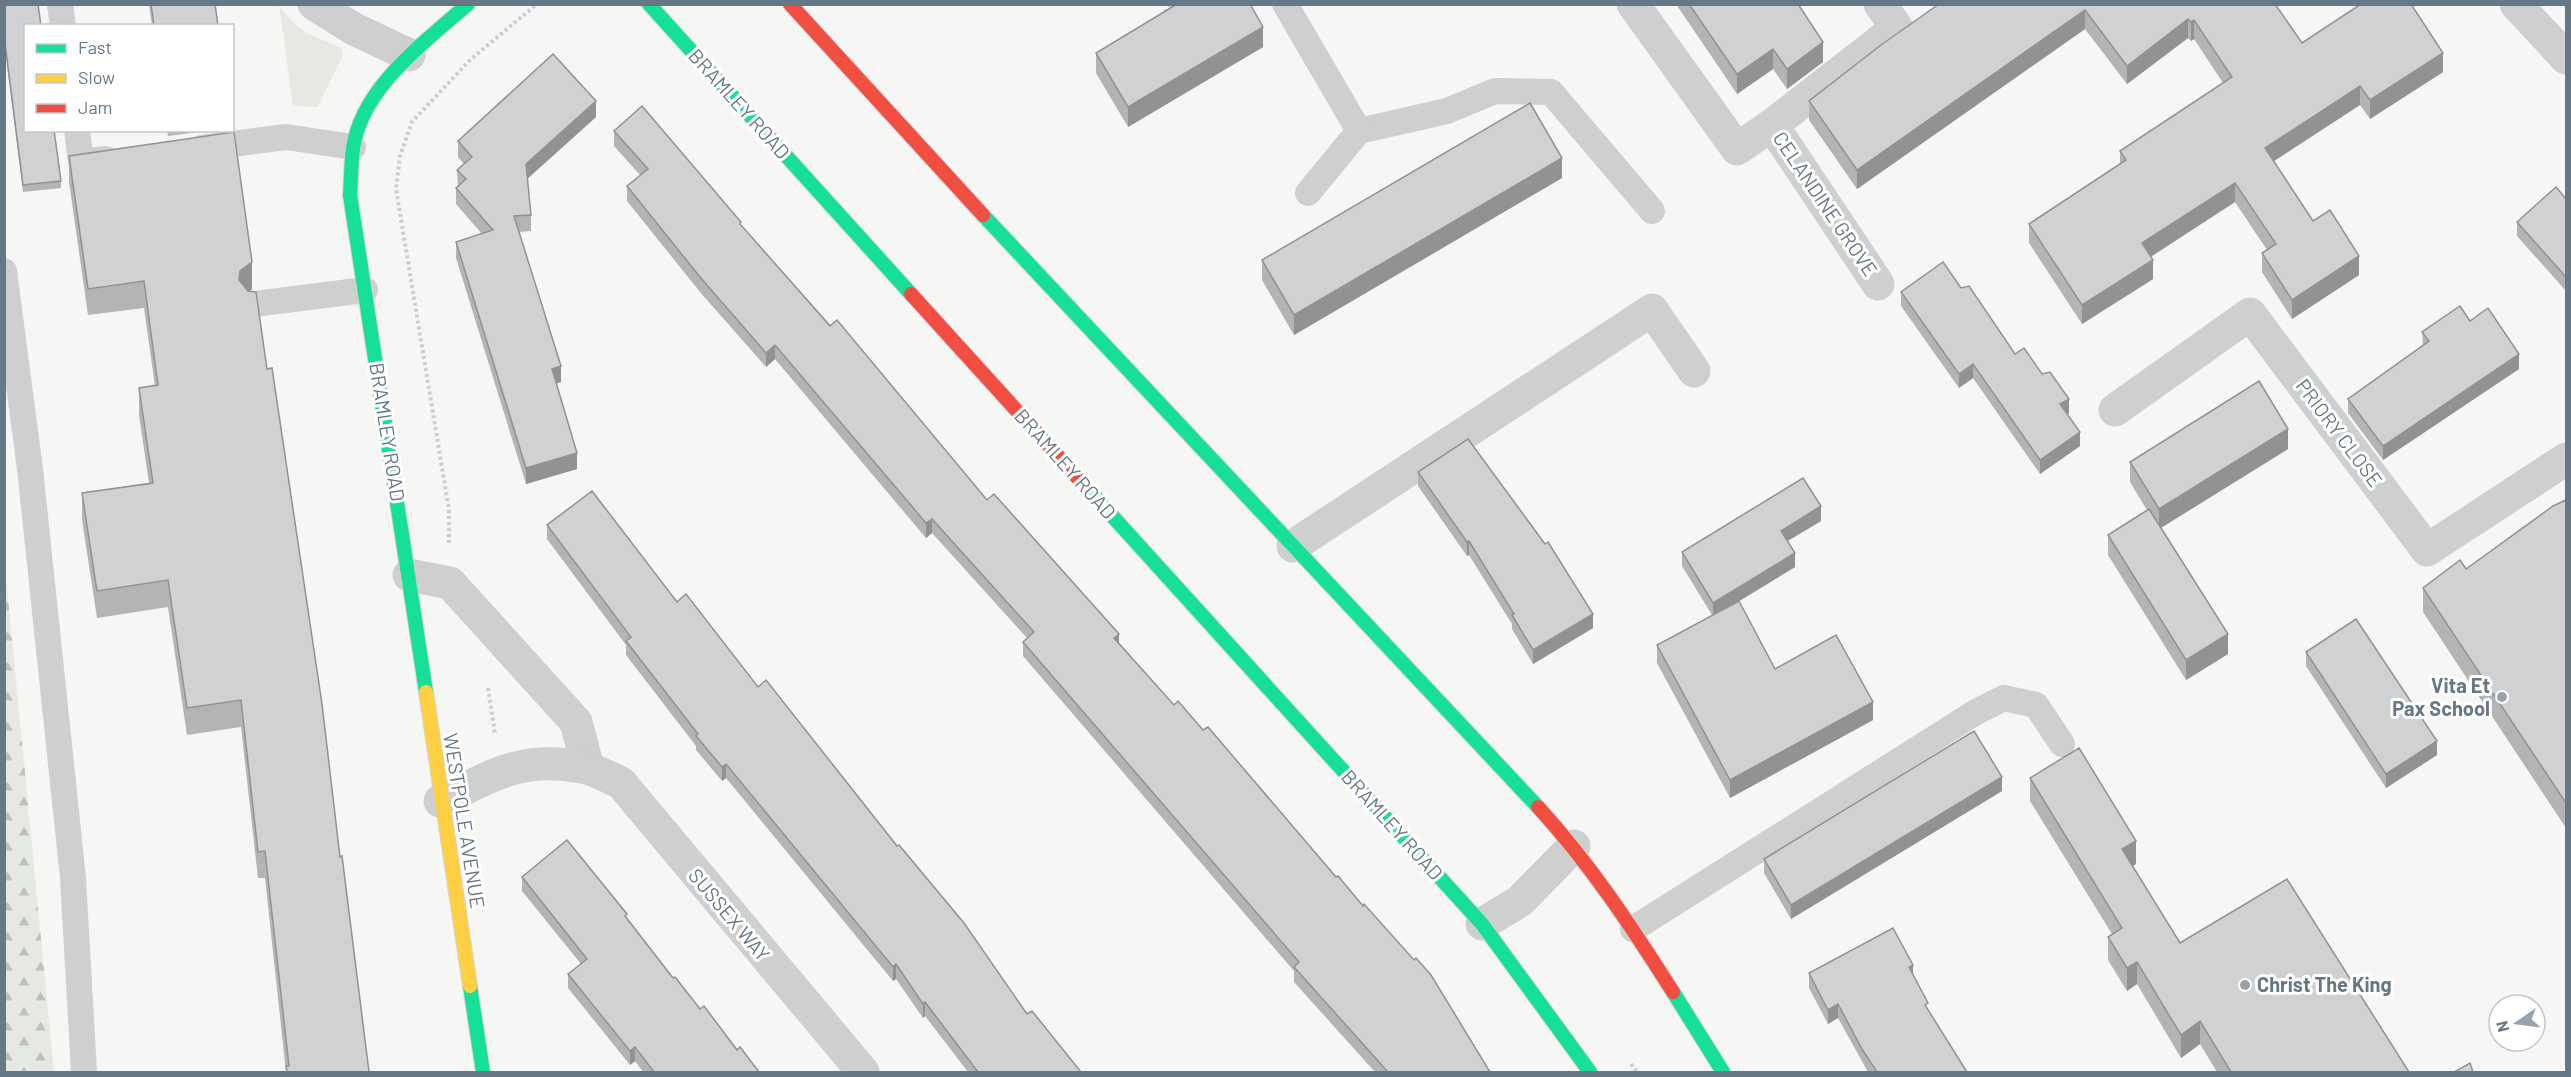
<svg xmlns="http://www.w3.org/2000/svg" width="2571" height="1077" font-family="Barlow,sans-serif">
<defs>
<pattern id="forest-firs" width="22" height="20" patternUnits="userSpaceOnUse" patternTransform="scale(1.5)"><rect width="22" height="20" fill="#e6e9e3"/><path d="M5 1l3.5 6h-7zM16 11l3.5 6h-7z" fill="#bec2be"/></pattern>
</defs>
<rect width="100%" height="100%" fill="#f6f6f5"/>
<path fill="#e6e9e3" d="M279 5C297 32 312 35 341 48L343 56 318 107 293 106Z"/>
<polygon fill="url(#forest-firs)" points="4,567 5,567 54,1072 5,1072"/>
<g fill="none" stroke-linecap="round" stroke-linejoin="round">
<g stroke="#d3d4d5" stroke-width="16">
<g id="fast">
<polyline points="649,4 911,294"/>
<polyline points="983,215 1538,807"/>
<polyline points="1086,487 1482,924 1590,1072"/>
<path d="M426 692 350 195C351 180 351 164 353 149 361 88 425 42 468 4"/>
<polyline points="470,986 483,1072"/>
<polyline points="1673,992 1723,1072"/>
</g>
</g>
<g stroke="#d3d4d5" stroke-width="16">
<polyline id="slow" points="426,692 470,986"/>
</g>
<g stroke="#d3d4d5" stroke-width="16">
<g id="jam">
<polyline points="790,4 983,215"/>
<polyline points="911,294 1086,487"/>
<path d="M1538 807C1591 865 1631 926 1673 992"/>
</g>
</g>
<g stroke="#cccdcd" stroke-width="4" stroke-dasharray="3 3" stroke-linecap="butt">
<polyline points="1165,12 1171,4"/>
<polyline points="449,543 449,510 396,189 400,156 412,122 470,60 537,4"/>
<polyline points="488,688 495,734"/>
<polyline points="1631,1064 1637,1072"/>
</g>
<g stroke="#ced0d0" stroke-width="26">
<polyline points="60,4 63,26"/>
<polyline points="1285,4 1359,131 1447,111 1495,91 1551,92 1652,211"/>
<polyline points="77,130 81,162 106,159"/>
<polyline points="202,148 286,137 353,147"/>
<polyline points="1308,193 1359,131"/>
<polyline points="4,271 30,469 73,878 84,1072"/>
<polyline points="254,304 365,290"/>
<polyline points="1633,929 1976,712 2004,698 2036,705 2062,744"/>
</g>
<g stroke="#ced0d0" stroke-width="33">
<polyline points="314,4 354,29 409,55"/>
<polyline points="1633,4 1737,149 1772,125 1878,284"/>
<polyline points="2516,4 2566,58"/>
<polyline points="1772,125 1897,28 1880,4"/>
<polyline points="2115,410 2250,314 2427,550 2566,459"/>
<polyline points="1293,546 1652,310 1694,371"/>
<polyline points="409,575 450,583 576,722 588,768"/>
<path d="M440 801C493 775 525 754 586 768 598 771 610 778 621 783L863 1072"/>
<polyline points="1482,924 1520,901 1574,846"/>
</g>
<use href="#fast" stroke="#16e098" stroke-width="14"/>
<use href="#slow" stroke="#ffcf43" stroke-width="14"/>
<use href="#jam" stroke="#f24e42" stroke-width="14"/>
</g>
<g fill="#b3b4b5">
<polygon points="4,4 61,181 61,188 23,192 4,43"/>
<polygon points="149,4 215,4 218,26 152,26"/>
<polygon points="1676,4 1798,4 1823,62 1787,89 1773,69 1737,94"/>
<polygon points="1939,4 2275,4 2302,43 2443,72 2370,119 2360,105 2273,161 2313,221 2359,275 2292,319 2262,272 2262,253 2267,250 2235,202 2151,257 2153,279 2082,324 2029,243 2029,224 2120,164 2120,151 2223,83 2194,39 2191,41 2188,38 2127,84 2085,29 1857,189 1809,120 1809,101"/>
<polygon points="1263,47 1128,127 1096,73 1096,53"/>
<polygon points="596,117 527,179 531,215 531,231 519,232 561,382 556,383 577,469 526,484 456,258 456,242 482,234 456,204 456,188 458,187 457,170 464,164 458,157 458,141"/>
<polygon points="167,130 215,130 168,136"/>
<polygon points="614,131 741,225 987,500 1119,643 1490,1072 1375,1072 1294,982 1294,971 1023,656 1023,642 1027,638 932,533 926,538 775,359 766,367 700,292 627,201 627,186 640,175 614,146"/>
<polygon points="69,156 252,289 249,291 340,857 369,1072 286,1072 265,878 258,878 241,727 187,735 168,607 97,618 82,520 82,493 149,483 139,415 139,388 155,386 144,308 88,315 69,182"/>
<polygon points="1562,178 1294,335 1262,280 1262,260"/>
<polygon points="2566,199 2566,291 2517,236 2517,222"/>
<polygon points="1961,288 2015,354 2042,374 2069,413 2067,414 2080,446 2040,474 1973,378 1959,388 1901,306 1901,292"/>
<polygon points="2470,321 2519,369 2383,460 2348,413 2348,399 2423,346 2422,332"/>
<polygon points="2288,449 2161,528 2228,654 2186,680 2108,555 2108,535 2147,510 2130,482 2130,462"/>
<polygon points="1418,472 1593,628 1533,664 1512,629 1512,624 1469,555 1467,556 1418,486"/>
<polygon points="2566,500 2566,828 2423,612 2423,588 2466,569"/>
<polygon points="1821,521 1787,541 1795,567 1739,601 1775,669 1873,720 1730,798 1657,663 1657,645 1712,615 1682,566 1682,552"/>
<polygon points="547,525 677,602 758,687 1027,1014 1081,1072 968,1072 925,1016 923,1018 896,979 893,981 726,778 722,781 696,750 696,746 626,655 626,645 547,539"/>
<polygon points="2306,652 2437,755 2386,788 2306,666"/>
<polygon points="2030,778 2136,864 2133,866 2180,943 2409,1072 2217,1072 2200,1044 2181,1058 2137,984 2127,991 2108,960 2108,937 2112,934 2030,801"/>
<polygon points="2002,791 1791,919 1764,873 1764,859"/>
<polygon points="522,877 627,919 673,978 700,1009 759,1072 643,1072 635,1061 630,1065 568,988 568,974 581,964 522,891"/>
<polygon points="1809,973 1913,975 1928,1010 1967,1072 1868,1072 1838,1018 1828,1024 1809,988"/>
</g>
<g fill="#929293">
<polygon points="2085,10 2085,29 1857,189 1857,170"/>
<polygon points="2188,19 2188,38 2127,84 2127,66"/>
<polygon points="2194,20 2194,39 2191,41 2191,22"/>
<polygon points="1263,27 1263,47 1128,127 1128,107"/>
<polygon points="1823,42 1823,62 1787,89 1787,69"/>
<polygon points="1773,49 1773,69 1737,94 1737,74"/>
<polygon points="2443,53 2443,72 2370,119 2370,100"/>
<polygon points="2360,86 2360,105 2265,167 2265,148"/>
<polygon points="596,101 596,117 526,180 526,164"/>
<polygon points="1562,158 1562,178 1294,335 1294,315"/>
<polygon points="2235,183 2235,202 2142,262 2142,243"/>
<polygon points="2359,256 2359,275 2292,319 2292,300"/>
<polygon points="2153,260 2153,279 2082,324 2082,305"/>
<polygon points="252,262 252,289 240,298 239,280 240,271"/>
<polygon points="775,345 775,359 766,367 766,353"/>
<polygon points="2519,354 2519,369 2383,460 2383,446"/>
<polygon points="1973,364 1973,378 1959,388 1959,374"/>
<polygon points="561,366 561,382 552,385 552,369"/>
<polygon points="2069,399 2069,413 2060,419 2060,404"/>
<polygon points="2288,429 2288,449 2159,529 2159,509"/>
<polygon points="2080,432 2080,446 2040,474 2040,460"/>
<polygon points="577,453 577,469 526,484 526,468"/>
<polygon points="1821,506 1821,521 1781,545 1781,531"/>
<polygon points="932,519 932,533 926,538 926,523"/>
<polygon points="1469,541 1469,555 1467,556 1467,542"/>
<polygon points="1795,553 1795,567 1713,617 1713,603"/>
<polygon points="1593,614 1593,628 1533,664 1533,650"/>
<polygon points="1119,634 1119,648 1114,638"/>
<polygon points="2228,634 2228,654 2186,680 2186,660"/>
<polygon points="1873,702 1873,720 1730,798 1730,780"/>
<polygon points="2437,741 2437,755 2386,788 2386,774"/>
<polygon points="726,764 726,778 722,781 722,767"/>
<polygon points="2002,777 2002,791 1791,919 1791,905"/>
<polygon points="2136,841 2136,864 2122,872 2122,849"/>
<polygon points="2137,962 2137,984 2127,991 2127,968"/>
<polygon points="896,964 896,979 893,981 893,967"/>
<polygon points="1913,965 1913,979 1909,967"/>
<polygon points="925,1002 925,1016 923,1018 923,1004"/>
<polygon points="1838,1004 1838,1018 1828,1024 1828,1010"/>
<polygon points="2200,1021 2200,1044 2181,1058 2181,1035"/>
<polygon points="635,1047 635,1061 630,1065 630,1051"/>
</g>
<g fill="#d0d1d2" stroke="#929293" stroke-width="1.5">
<polygon points="4,4 38,4 41,26 26,26 26,130 54,130 61,181 23,185 4,35"/>
<polygon points="151,4 215,4 218,26 154,26"/>
<polygon points="1177,4 1250,4 1263,27 1128,107 1096,53"/>
<polygon points="1689,4 1798,4 1823,42 1787,69 1773,49 1737,74"/>
<polygon points="1939,4 2275,4 2302,43 2361,4 2411,4 2443,53 2370,100 2360,86 2265,148 2313,221 2330,210 2359,256 2292,300 2262,253 2276,244 2235,183 2142,243 2153,260 2082,305 2029,224 2126,160 2120,151 2232,77 2194,20 2191,22 2188,19 2127,66 2085,10 1857,170 1809,101 1881,45"/>
<polygon points="553,54 596,101 526,164 531,215 514,216 561,366 552,369 577,453 526,468 456,242 493,230 456,188 466,179 457,170 472,157 458,141"/>
<polygon points="1530,103 1562,158 1294,315 1262,260"/>
<polygon points="642,106 741,222 740,224 830,326 837,320 987,500 994,494 1119,634 1114,638 1174,705 1178,701 1203,730 1208,727 1336,877 1338,876 1363,906 1364,904 1414,960 1416,958 1431,975 1490,1072 1388,1072 1294,967 1299,962 1023,642 1034,632 932,519 926,523 775,345 766,353 700,277 627,186 648,169 614,131"/>
<polygon points="234,132 252,262 240,271 239,280 248,291 256,292 267,369 272,368 322,704 340,857 342,856 369,1072 287,1072 286,1066 289,1066 265,851 258,852 241,700 187,708 168,580 97,591 82,493 153,483 139,388 158,385 144,281 88,289 69,156"/>
<polygon points="2556,187 2566,199 2566,277 2517,222"/>
<polygon points="1943,262 1961,288 1969,286 2015,354 2024,348 2042,374 2050,372 2069,399 2060,404 2080,432 2040,460 1973,364 1959,374 1901,292"/>
<polygon points="2460,306 2470,321 2488,308 2519,354 2383,446 2348,399 2429,341 2422,332"/>
<polygon points="2259,381 2288,429 2159,509 2130,462"/>
<polygon points="1468,439 1545,544 1548,542 1593,614 1533,650 1512,615 1514,614 1469,541 1467,542 1418,472"/>
<polygon points="1803,478 1821,506 1781,531 1795,553 1713,603 1682,552"/>
<polygon points="592,491 677,602 686,594 758,687 766,680 897,846 899,845 964,923 1027,1014 1032,1011 1081,1072 978,1072 925,1002 923,1004 896,964 893,967 726,764 722,767 696,736 698,734 626,641 631,637 547,525"/>
<polygon points="2566,500 2566,803 2423,588 2460,560 2466,569 2553,506"/>
<polygon points="2149,509 2228,634 2186,660 2108,535"/>
<polygon points="1739,601 1775,669 1836,635 1873,702 1730,780 1657,645"/>
<polygon points="2356,619 2437,741 2386,774 2306,652"/>
<polygon points="1974,731 2002,777 1791,905 1764,859"/>
<polygon points="2079,748 2136,841 2122,849 2180,943 2287,879 2409,1072 2231,1072 2200,1021 2181,1035 2137,962 2127,968 2108,937 2122,928 2030,778"/>
<polygon points="567,840 627,914 625,916 673,978 675,977 700,1009 704,1006 737,1050 740,1047 759,1072 654,1072 635,1047 630,1051 568,974 587,959 522,877"/>
<polygon points="1893,928 1913,965 1909,967 1928,1003 1925,1005 1967,1072 1877,1072 1862,1049 1838,1004 1828,1010 1809,973"/>
<polygon points="2470,1063 2473,1072 2454,1072"/>
</g>
<g fill="#98a3ad" stroke="#fff" stroke-width="2">
<circle cx="2502" cy="697" r="6"/>
<circle cx="2245" cy="985" r="6"/>
</g>
<g text-anchor="middle" stroke-width="6" stroke-linejoin="round" paint-order="stroke">
<g font-size="20" fill="#667786" stroke="#fff">
<text transform="translate(739 104) rotate(48)" y="7">BRAMLEY ROAD</text>
<text transform="translate(1825 204) rotate(56)" y="7">CELANDINE GROVE</text>
<text transform="translate(387 432) rotate(81)" y="7">BRAMLEY ROAD</text>
<text transform="translate(2339 433) rotate(53)" y="7">PRIORY CLOSE</text>
<text transform="translate(1065 464) rotate(48)" y="7">BRAMLEY ROAD</text>
<text transform="translate(464 821) rotate(81)" y="7">WESTPOLE AVENUE</text>
<text transform="translate(1392 825) rotate(48)" y="7">BRAMLEY ROAD</text>
<text transform="translate(729 915) rotate(50)" y="7">SUSSEX WAY</text>
</g>
<g font-size="20" font-weight="bold" fill="#667786" stroke="#fff" text-anchor="end">
<text x="2490" y="693">Vita Et<tspan x="2490" dy="23">Pax School</tspan></text>
<text x="2257" y="992" text-anchor="start">Christ The King</text>
</g>
</g>
<rect width="2571" height="1077" fill="none" stroke="#667786" stroke-width="12"/>
<rect x="24" y="24" width="210" height="108" fill="#ffffff" stroke="#c2c9cf" stroke-width="1.5"/>
<rect x="36" y="44" width="30" height="9" fill="#16e098" stroke="#c2c9cf" stroke-width="1.5"/>
<text x="78" y="54" font-size="18" fill="#667786">Fast</text>
<rect x="36" y="74" width="30" height="9" fill="#ffcf43" stroke="#c2c9cf" stroke-width="1.5"/>
<text x="78" y="84" font-size="18" fill="#667786">Slow</text>
<rect x="36" y="104" width="30" height="9" fill="#f24e42" stroke="#c2c9cf" stroke-width="1.5"/>
<text x="78" y="114" font-size="18" fill="#667786">Jam</text>
<g transform="translate(2517 1023) rotate(256)"><circle r="28" fill="#ffffff" stroke="#c2c9cf" stroke-width="1.5"/>
<path d="M0-4.5L10 22L0 15L-10 22Z" fill="#98a3ad"/>
<text y="-9" font-size="16" font-weight="bold" text-anchor="middle" fill="#667786">N</text>
</g>
</svg>
